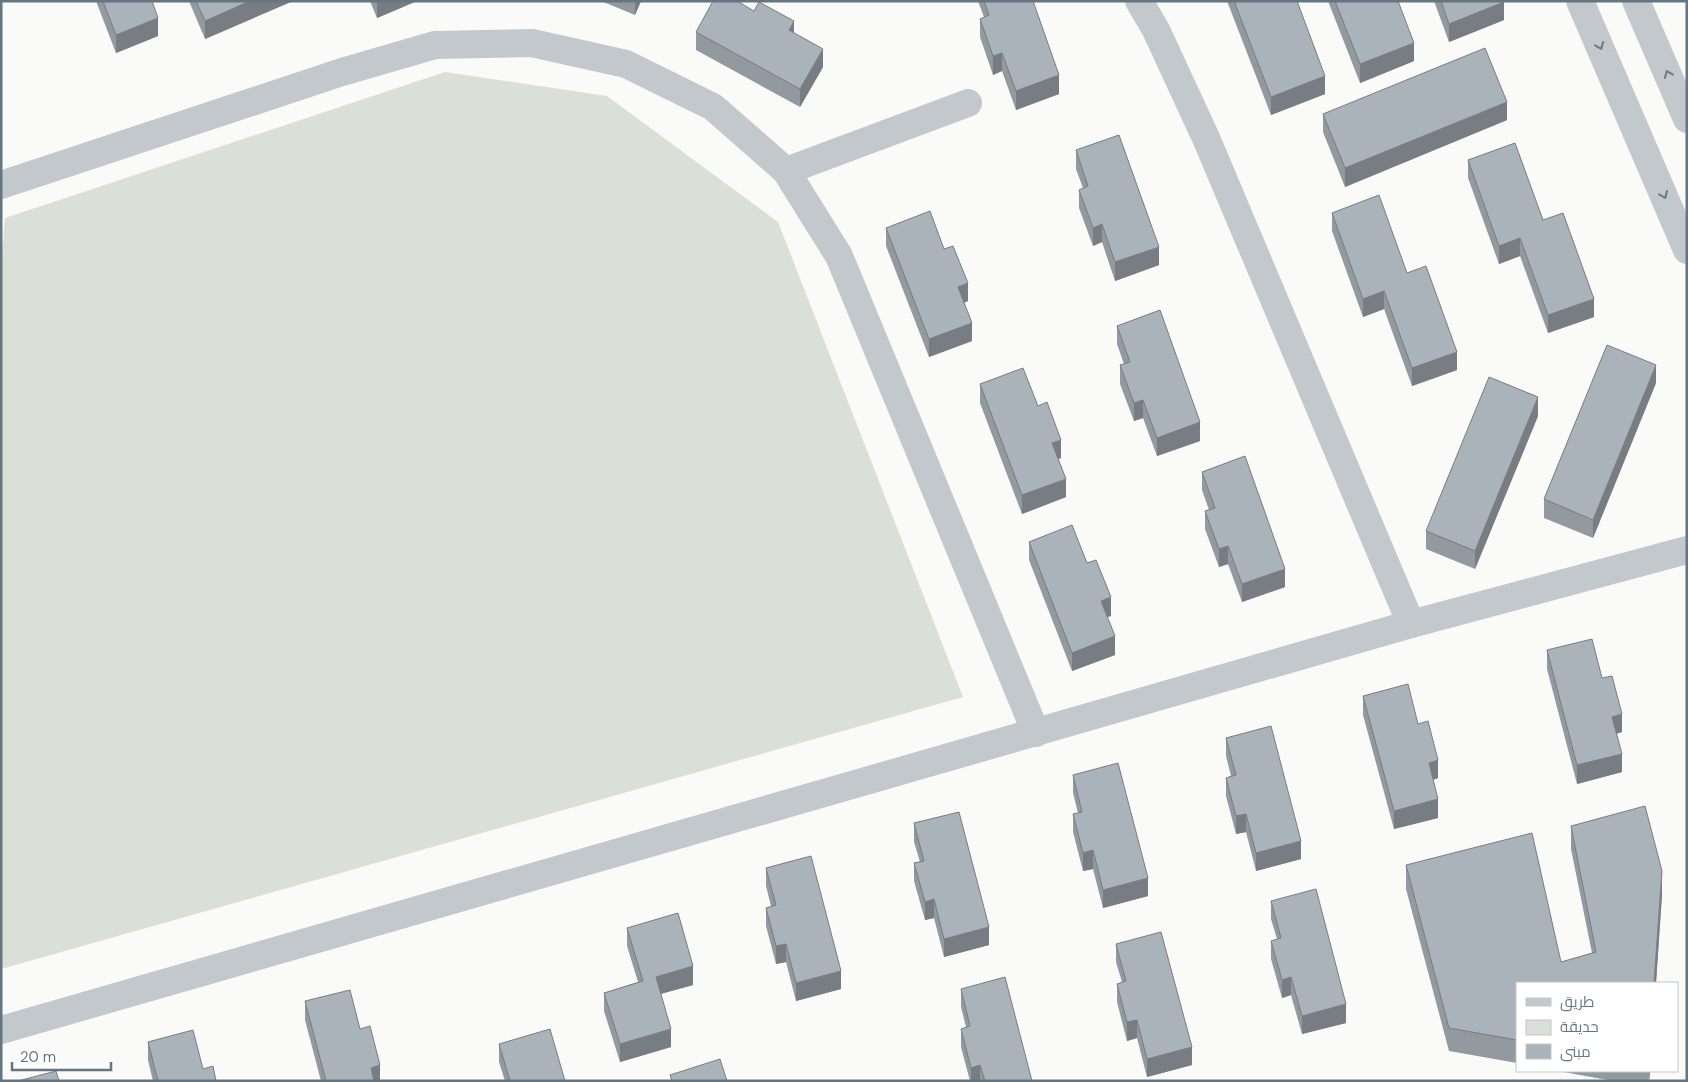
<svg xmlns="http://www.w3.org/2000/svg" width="1688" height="1082" font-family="'DM Sans',Cairo,sans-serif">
<rect width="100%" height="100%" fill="#fafaf8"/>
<polygon fill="#dadfd7" points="445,72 607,96 778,222 963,697 1,969 1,266 5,218"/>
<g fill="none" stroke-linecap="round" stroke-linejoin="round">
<g stroke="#c3c8cc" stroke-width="28">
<polyline points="1139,1 1156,30 1206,138 1411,624"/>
<polyline points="786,171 968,103"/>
<polyline points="1,185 342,72 435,45 532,43 626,64 713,107 786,171 839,256 1036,733"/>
<polyline points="1,1030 1411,624 1687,550"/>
</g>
<g stroke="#c3c8cc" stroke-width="28">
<polyline points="1580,1 1687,250"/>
<polyline points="1636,1 1687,119"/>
</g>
</g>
<g fill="#929a9f">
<polygon points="96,1 152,1 158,36 116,53"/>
<polygon points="189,1 293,1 205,39"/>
<polygon points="370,1 417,1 377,18"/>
<polygon points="601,1 641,1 635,15"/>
<polygon points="978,1 1033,1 1059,94 1016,110 1002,71 993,75 980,37 980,19 984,17"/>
<polygon points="1227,1 1297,1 1325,94 1271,115"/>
<polygon points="1328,1 1398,1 1414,61 1360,83"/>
<polygon points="1434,1 1504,1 1504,20 1449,42"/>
<polygon points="696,32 794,33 823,67 800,107 696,50"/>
<polygon points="1323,114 1507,120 1345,187 1323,132"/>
<polygon points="1076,150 1159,265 1115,281 1102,242 1093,246 1079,208 1079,190 1083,188 1076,169"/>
<polygon points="1468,160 1543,220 1594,317 1548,333 1520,256 1499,264 1468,178"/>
<polygon points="1332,213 1407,273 1457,370 1412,386 1384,309 1363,317 1332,231"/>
<polygon points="886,228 944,249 968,301 964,303 972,341 929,357 886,246"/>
<polygon points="1117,326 1200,441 1157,456 1143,418 1134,421 1120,384 1120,365 1124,364 1117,344"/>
<polygon points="1656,383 1593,538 1544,518 1544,499"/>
<polygon points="980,384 1038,406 1061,458 1058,459 1066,497 1022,514 980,403"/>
<polygon points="1538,416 1475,569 1426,549 1426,531"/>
<polygon points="1202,472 1285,587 1242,602 1228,564 1219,567 1205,529 1205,511 1209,510 1202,490"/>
<polygon points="1029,542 1087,563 1111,616 1107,617 1115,655 1072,671 1029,560"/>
<polygon points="1547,650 1602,678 1622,732 1616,734 1622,772 1577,784 1547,669"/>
<polygon points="1363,696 1418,724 1438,778 1433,780 1438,818 1394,829 1363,715"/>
<polygon points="1226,738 1301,859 1256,871 1246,832 1236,834 1226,796 1226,778 1231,776 1226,756"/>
<polygon points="1073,775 1148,896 1103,908 1093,869 1083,871 1073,832 1073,814 1078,813 1073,793"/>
<polygon points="914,823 989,945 944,957 934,918 925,920 914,881 914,863 920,862 914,842"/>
<polygon points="1571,826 1662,894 1656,983 1517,983 1517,1063 1449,1051 1406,889 1406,865 1561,962 1592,953 1571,849"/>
<polygon points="766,868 841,989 796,1001 786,962 776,964 766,926 766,908 771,906 766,886"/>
<polygon points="1271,901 1346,1023 1302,1034 1291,995 1282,998 1271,959 1271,941 1277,939 1271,919"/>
<polygon points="627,928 693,985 661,994 671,1047 620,1062 604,1011 604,993 638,982 627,946"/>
<polygon points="1116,944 1192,1065 1147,1077 1137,1038 1127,1041 1117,1002 1117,984 1122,982 1116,962"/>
<polygon points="961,989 1032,1081 970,1081 961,1047 961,1029 966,1027 961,1007"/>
<polygon points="305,1001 380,1081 321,1081 305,1020"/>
<polygon points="148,1042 203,1069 216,1081 153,1081 148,1060"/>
<polygon points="499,1044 565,1081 505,1081 499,1062"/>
<polygon points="1558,1071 1650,1071 1649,1081 1613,1081"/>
</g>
<g fill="#777d82">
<polygon points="250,1 293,1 205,39 205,21"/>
<polygon points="377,1 417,1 377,18"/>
<polygon points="635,1 641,1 635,15"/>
<polygon points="1504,2 1504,20 1449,42 1449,24"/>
<polygon points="158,18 158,36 116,53 116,35"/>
<polygon points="794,21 794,40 789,30"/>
<polygon points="1414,43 1414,61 1360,83 1360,64"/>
<polygon points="823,49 823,67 800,107 800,89"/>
<polygon points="1002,53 1002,71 993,75 993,56"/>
<polygon points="1059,75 1059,94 1016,110 1016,91"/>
<polygon points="1325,76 1325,94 1271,115 1271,97"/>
<polygon points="1507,102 1507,120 1345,187 1345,168"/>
<polygon points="1102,224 1102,242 1093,246 1093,228"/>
<polygon points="1520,238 1520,256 1499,264 1499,246"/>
<polygon points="1159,247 1159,265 1115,281 1115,262"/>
<polygon points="968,283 968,301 958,305 958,287"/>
<polygon points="1384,291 1384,309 1363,317 1363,299"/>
<polygon points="1594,299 1594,317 1548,333 1548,315"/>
<polygon points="972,323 972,341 929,357 929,339"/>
<polygon points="1457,352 1457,370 1412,386 1412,368"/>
<polygon points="1656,365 1656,383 1593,538 1593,520"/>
<polygon points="1538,397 1538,416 1475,569 1475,551"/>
<polygon points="1143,400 1143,418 1134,421 1134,403"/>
<polygon points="1200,422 1200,441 1157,456 1157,438"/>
<polygon points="1061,440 1061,458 1052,461 1052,443"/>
<polygon points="1066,479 1066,497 1022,514 1022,495"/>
<polygon points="1228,546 1228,564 1219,567 1219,549"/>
<polygon points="1285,569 1285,587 1242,602 1242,584"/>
<polygon points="1111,597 1111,616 1101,619 1101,601"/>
<polygon points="1115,636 1115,655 1072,671 1072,653"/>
<polygon points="1622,714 1622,732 1612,735 1612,717"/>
<polygon points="1622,754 1622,772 1577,784 1577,765"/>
<polygon points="1438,760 1438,778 1429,781 1429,763"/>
<polygon points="1438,799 1438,818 1394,829 1394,811"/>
<polygon points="1246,814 1246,832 1236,834 1236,816"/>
<polygon points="1301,841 1301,859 1256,871 1256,853"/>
<polygon points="1093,850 1093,869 1083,871 1083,853"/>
<polygon points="1662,871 1662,894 1656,983 1654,983"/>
<polygon points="1148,878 1148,896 1103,908 1103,890"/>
<polygon points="934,899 934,918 925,920 925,902"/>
<polygon points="989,927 989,945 944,957 944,939"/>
<polygon points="786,944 786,962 776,964 776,946"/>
<polygon points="693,966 693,985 656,995 656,977"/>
<polygon points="841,971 841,989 796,1001 796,983"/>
<polygon points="1291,977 1291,995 1282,998 1282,980"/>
<polygon points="1346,1004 1346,1023 1302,1034 1302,1016"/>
<polygon points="1137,1020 1137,1038 1127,1041 1127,1022"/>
<polygon points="671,1029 671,1047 620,1062 620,1044"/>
<polygon points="1192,1047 1192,1065 1147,1077 1147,1059"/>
<polygon points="380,1065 380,1081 371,1081 371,1068"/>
<polygon points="980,1065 980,1081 971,1081 971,1068"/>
<polygon points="1649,1071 1650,1071 1649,1081"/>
</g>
<g fill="#aab3b9" stroke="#777d82">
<polygon points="103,1 152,1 158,18 116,35"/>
<polygon points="196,1 250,1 205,21"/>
<polygon points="713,1 737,1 754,11 759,2 794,21 789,30 823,49 800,89 696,32"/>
<polygon points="984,1 1033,1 1059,75 1016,91 1002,53 993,56 980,19 989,15"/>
<polygon points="1234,1 1297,1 1325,76 1271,97"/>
<polygon points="1335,1 1398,1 1414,43 1360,64"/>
<polygon points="1441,1 1504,1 1504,2 1449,24"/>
<polygon points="1485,48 1507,102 1345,168 1323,114"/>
<polygon points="1119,135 1159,247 1115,262 1102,224 1093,228 1079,190 1088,186 1076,150"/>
<polygon points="1515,143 1543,220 1563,213 1594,299 1548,315 1520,238 1499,246 1468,160"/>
<polygon points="1379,195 1407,273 1426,266 1457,352 1412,368 1384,291 1363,299 1332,213"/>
<polygon points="930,211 944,249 953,246 968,283 958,287 972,323 929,339 886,228"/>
<polygon points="1160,310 1200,422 1157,438 1143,400 1134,403 1120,365 1130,362 1117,326"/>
<polygon points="1607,345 1656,365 1593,520 1544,499"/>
<polygon points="1023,368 1038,406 1047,402 1061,440 1052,443 1066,479 1022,495 980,384"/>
<polygon points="1489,377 1538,397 1475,551 1426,531"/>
<polygon points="1245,456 1285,569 1242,584 1228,546 1219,549 1205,511 1215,508 1202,472"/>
<polygon points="1072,525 1087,563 1096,560 1111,597 1101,601 1115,636 1072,653 1029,542"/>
<polygon points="1592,639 1602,678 1612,676 1622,714 1612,717 1622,754 1577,765 1547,650"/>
<polygon points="1408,684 1418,724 1428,721 1438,760 1429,763 1438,799 1394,811 1363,696"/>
<polygon points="1271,726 1301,841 1256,853 1246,814 1236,816 1226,778 1236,775 1226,738"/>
<polygon points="1118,763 1148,878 1103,890 1093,850 1083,853 1073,814 1082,812 1073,775"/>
<polygon points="1645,806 1662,871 1654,983 1517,983 1517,1040 1449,1028 1406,865 1532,833 1561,962 1596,952 1571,826"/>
<polygon points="959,812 989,927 944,939 934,899 925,902 914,863 924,861 914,823"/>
<polygon points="811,856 841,971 796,983 786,944 776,946 766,908 776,905 766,868"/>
<polygon points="1316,889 1346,1004 1302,1016 1291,977 1282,980 1271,941 1281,938 1271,901"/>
<polygon points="678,913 693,966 656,977 671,1029 620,1044 604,993 643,981 627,928"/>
<polygon points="1161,932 1192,1047 1147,1059 1137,1020 1127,1022 1117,984 1126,981 1116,944"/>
<polygon points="1005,977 1032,1081 985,1081 980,1065 971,1068 961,1029 970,1026 961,989"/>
<polygon points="350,990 360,1029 370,1026 380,1065 371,1068 374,1081 326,1081 305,1001"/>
<polygon points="550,1029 565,1081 510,1081 499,1044"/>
<polygon points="193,1030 203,1069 213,1066 216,1081 158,1081 148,1042"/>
<polygon points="720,1059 727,1081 672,1081 670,1075"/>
<polygon points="56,1071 59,1081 18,1081"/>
</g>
<defs><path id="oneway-chevron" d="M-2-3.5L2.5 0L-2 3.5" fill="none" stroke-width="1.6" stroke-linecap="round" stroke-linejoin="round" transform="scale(1.25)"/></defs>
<g stroke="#6a7a87">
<use href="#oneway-chevron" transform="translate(1600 46) rotate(67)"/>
<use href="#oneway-chevron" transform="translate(1668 74) rotate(-113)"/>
<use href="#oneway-chevron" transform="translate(1664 195) rotate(67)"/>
</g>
<rect width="1688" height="1082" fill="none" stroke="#657683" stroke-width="5"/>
<rect x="1516" y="982" width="162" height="90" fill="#ffffff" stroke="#c1c8cd"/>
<rect x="1526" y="998" width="25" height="8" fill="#c3c8cc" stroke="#c1c8cd"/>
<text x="1560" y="1007" font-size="15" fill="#657683">طريق</text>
<rect x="1526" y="1020" width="25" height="15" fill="#dadfd7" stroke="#c1c8cd"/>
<text x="1560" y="1032" font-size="15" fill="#657683">حديقة</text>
<rect x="1526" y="1044" width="25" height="15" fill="#aab3b9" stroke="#c1c8cd"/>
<text x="1560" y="1057" font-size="15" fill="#657683">مبنى</text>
<path d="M12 1062v8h99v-8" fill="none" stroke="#657683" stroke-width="2.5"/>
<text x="20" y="1062" font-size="15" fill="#657683" stroke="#ffffff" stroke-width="4" paint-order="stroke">20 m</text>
</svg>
